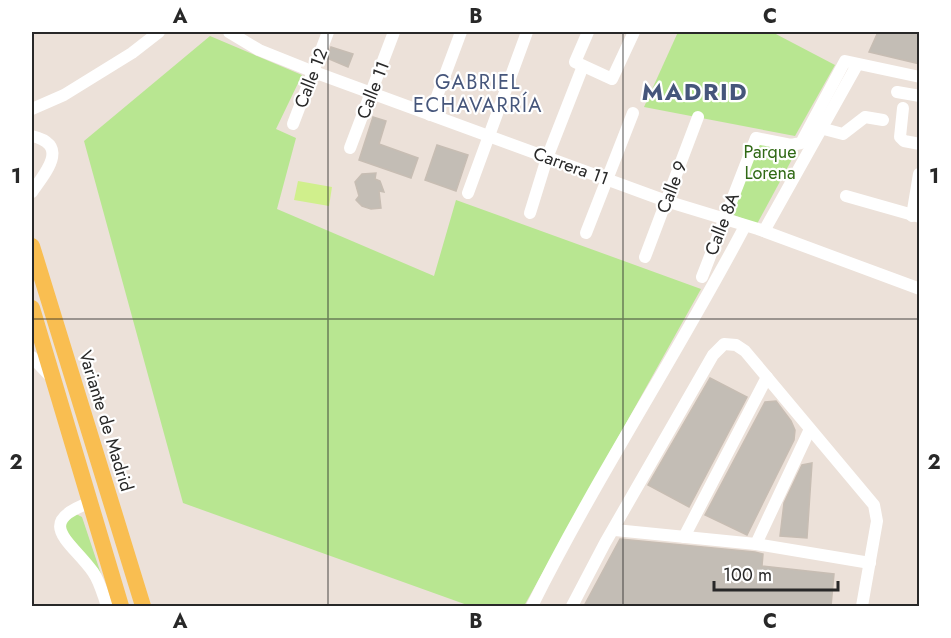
<svg xmlns="http://www.w3.org/2000/svg" width="951" height="638" font-family="Jost,sans-serif">
<rect width="100%" height="100%" fill="#ece1d9"/>
<g fill="#b8e691">
<polygon points="678,32 772,32 835,65 795,136 644,107"/>
<polygon points="210,36 302,75 276,129 296,138 277,209 434,276 456,200 701,289 524,606 470,606 183,503 84,141"/>
<polygon points="759,139 797,150 757,224 731,214"/>
<polygon points="76,514 82,517 101,574 66,531 66,518"/>
</g>
<polygon fill="#d0ef8c" points="298,181 332,187 329,206 294,200"/>
<g fill="#c3bdb5" stroke="#c7bdb3" stroke-width="1.5">
<polygon points="878,32 920,32 920,64 869,52"/>
<polygon points="331,47 353,54 348,67 327,58"/>
<polygon points="373,117 386,121 379,144 418,158 411,178 359,160"/>
<polygon points="437,145 468,155 456,191 425,180"/>
<polygon points="376,173 375,179 380,181 384,192 379,191 381,208 371,209 362,206 356,200 359,196 355,182 362,174"/>
<polygon points="710,378 747,397 689,507 648,485"/>
<polygon points="776,401 791,421 795,430 794,440 747,535 705,515 765,402"/>
<polygon points="812,463 807,538 780,536 784,503 802,465"/>
<polygon points="620,539 755,552 763,554 762,566 834,574 831,606 584,606"/>
</g>
<g fill="none" stroke-linecap="round" stroke-linejoin="round">
<g stroke="#fff" stroke-width="12">
<polyline points="229,32 259,50 314,72 666,201 758,229 920,289"/>
<polyline points="588,32 575,62 612,79 634,32"/>
<polyline points="897,92 920,96"/>
<polyline points="903,108 900,137 904,141 920,144"/>
<polyline points="32,109 64,95 132,53 159,32"/>
<polyline points="430,115 461,32"/>
<polyline points="293,124 328,32"/>
<polyline points="820,128 843,134 865,117 883,120"/>
<path d="M32 136C70 145 46 172 32 192"/>
<polyline points="350,148 394,32"/>
<polyline points="468,193 527,32"/>
<polyline points="846,196 920,217"/>
<polyline points="530,213 547,158 583,66"/>
<polyline points="912,216 919,174"/>
<polyline points="764,231 857,65"/>
<polyline points="586,233 633,113"/>
<polyline points="645,257 698,117"/>
<polyline points="702,277 756,138 791,145 801,143 845,61 920,77"/>
<polyline points="32,357 52,378"/>
<path d="M89 503C33 523 72 542 93 572 100 582 103 595 107 606"/>
<polyline points="615,530 756,544 870,563"/>
<polyline points="684,537 767,377"/>
<polyline points="756,544 810,429"/>
<path d="M532 606C597 476 677 355 745 226"/>
<polyline points="572,606 605,543 713,355 724,344 736,345 745,351 874,505 877,521 862,606"/>
</g>
<g stroke="#f9be51" stroke-width="16">
<polyline points="32,246 143,606"/>
<polyline points="32,308 121,606"/>
</g>
</g>
<path fill="none" stroke="#282828" stroke-width="1.5" stroke-opacity="0.55" d="M328 32V606M623 32V606M32 319H920"/>
<g text-anchor="middle" stroke-width="4.5" stroke-linejoin="round" paint-order="stroke">
<g font-size="18" fill="#282828" stroke="#fff">
<text transform="translate(311 78) rotate(-69)" y="6">Calle 12</text>
<text transform="translate(373 90) rotate(-69)" y="6">Calle 11</text>
<text transform="translate(571 166) rotate(20)" y="6">Carrera 11</text>
<text transform="translate(672 187) rotate(-69)" y="6">Calle 9</text>
<text transform="translate(722 224) rotate(-69)" y="6">Calle 8A</text>
<text transform="translate(106 421) rotate(73)" y="6">Variante de Madrid</text>
</g>
<g font-size="18" fill="#306915" stroke="#fff">
<text x="770" y="158">Parque<tspan x="770" dy="21">Lorena</tspan></text>
</g>
<g font-size="20" letter-spacing="1.5" fill="#46567b" stroke="#fff">
<text x="478" y="89">GABRIEL<tspan x="478" dy="23">ECHAVARRÍA</tspan></text>
</g>
<g font-size="24" font-weight="bold" letter-spacing="1.5" fill="#46567b" stroke="#fff">
<text x="695" y="100">MADRID</text>
</g>
</g>
<rect width="951" height="638" fill="none" stroke="#ffffff" stroke-width="66"/>
<path d="M714 581v9h124v-9" fill="none" stroke="#282828" stroke-width="3"/>
<text x="723" y="581" font-size="18" fill="#282828" stroke="#ffffff" stroke-width="4.5" paint-order="stroke">100 m</text>
<rect x="33" y="33" width="885" height="572" fill="none" stroke="#282828" stroke-width="2"/>
<g font-size="20" text-anchor="middle" font-weight="bold" fill="#282828">
<text x="180" y="23">A</text>
<text x="476" y="23">B</text>
<text x="770" y="23">C</text>
<text x="16" y="183">1</text>
<text x="934" y="183">1</text>
<text x="16" y="469">2</text>
<text x="934" y="469">2</text>
<text x="180" y="628">A</text>
<text x="476" y="628">B</text>
<text x="770" y="628">C</text>
</g>
</svg>
